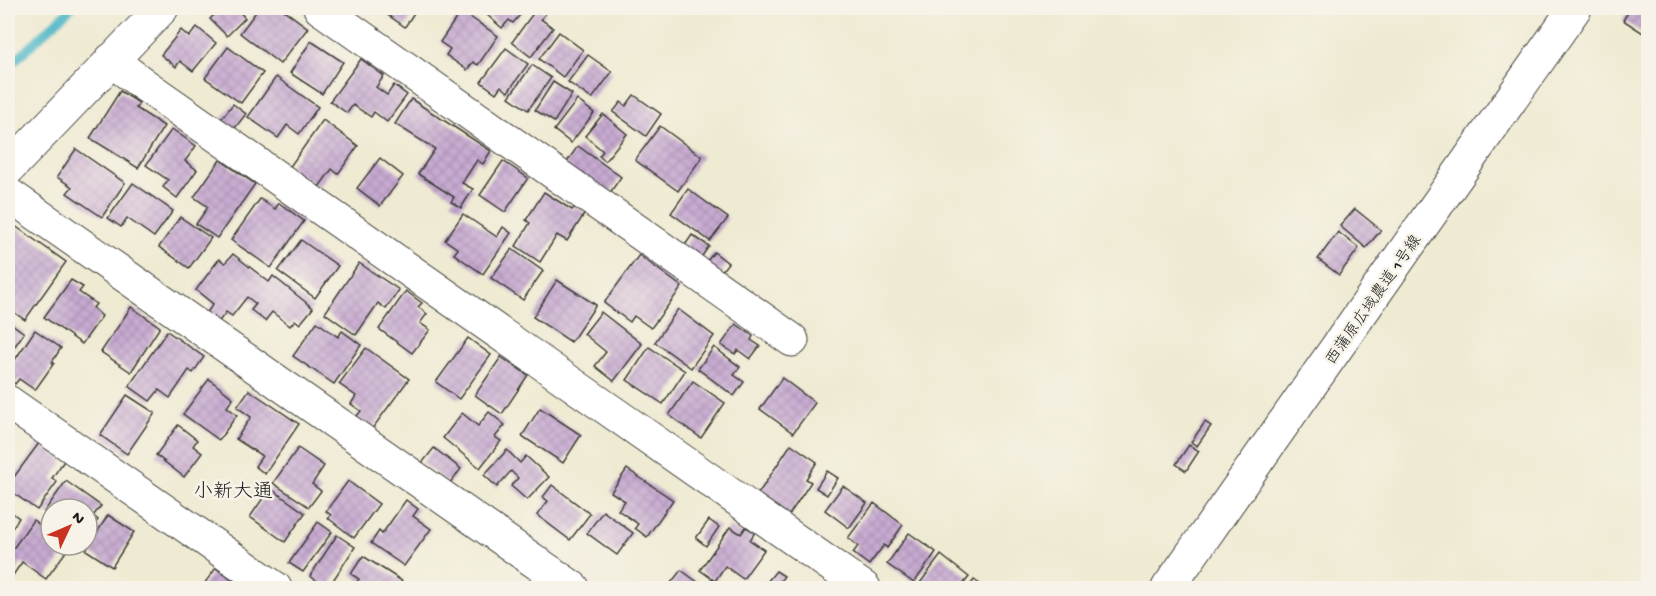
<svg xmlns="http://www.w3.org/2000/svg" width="1656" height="596" font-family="'Gochi Hand','Klee One',sans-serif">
<defs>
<pattern id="building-cross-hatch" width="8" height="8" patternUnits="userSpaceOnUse" patternTransform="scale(1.5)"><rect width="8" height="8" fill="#c7aad1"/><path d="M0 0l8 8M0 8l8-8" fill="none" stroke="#aa92b3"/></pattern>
</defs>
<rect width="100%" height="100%" fill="#f7f3e8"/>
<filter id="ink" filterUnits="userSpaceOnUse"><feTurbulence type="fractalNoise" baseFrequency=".0167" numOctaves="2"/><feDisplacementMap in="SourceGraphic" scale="12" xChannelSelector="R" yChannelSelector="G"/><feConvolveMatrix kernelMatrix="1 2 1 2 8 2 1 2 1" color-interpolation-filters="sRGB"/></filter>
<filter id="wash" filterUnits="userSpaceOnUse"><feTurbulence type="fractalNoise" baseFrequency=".008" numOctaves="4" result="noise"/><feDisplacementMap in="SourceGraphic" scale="24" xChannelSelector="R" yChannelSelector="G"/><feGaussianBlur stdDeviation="1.35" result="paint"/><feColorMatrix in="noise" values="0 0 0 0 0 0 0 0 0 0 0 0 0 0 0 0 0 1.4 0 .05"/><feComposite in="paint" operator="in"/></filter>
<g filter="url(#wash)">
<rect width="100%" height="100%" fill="#efead2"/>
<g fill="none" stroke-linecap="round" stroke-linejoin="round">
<polyline stroke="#4cb8c7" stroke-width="9" points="8,67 71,8"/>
</g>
<g id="blocks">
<g fill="url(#building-cross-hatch)">
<polygon points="208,8 243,8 239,11 245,18 227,36 210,19 215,14"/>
<polygon points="259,8 281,8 308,28 280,64 240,33"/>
<polygon points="388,8 417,8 405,27 385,13"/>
<polygon points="492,8 526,8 513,23 509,20 502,28 486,14"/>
<polygon points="537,8 546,13 541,19 553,28 531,57 512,42"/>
<polygon points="1631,8 1648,8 1648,31 1646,35 1623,20"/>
<polygon points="461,11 498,36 478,65 473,62 467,70 446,55 450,49 440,42"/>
<polygon points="197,27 216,43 193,71 180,61 176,67 161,55 181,30 189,37"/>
<polygon points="559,32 583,50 563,77 539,59"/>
<polygon points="311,41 343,62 322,94 290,73"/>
<polygon points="228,47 263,73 241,103 205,78"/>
<polygon points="506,48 528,64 508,92 501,86 496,93 481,82"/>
<polygon points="588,55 612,72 592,99 568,82"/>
<polygon points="361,59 384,76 376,87 387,95 394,85 407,95 387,122 374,112 371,117 353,105 347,113 330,101"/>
<polygon points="532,65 551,78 528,110 509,97"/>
<polygon points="276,77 318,107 299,134 287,125 278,138 248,117"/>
<polygon points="553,82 572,94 554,122 535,110"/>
<polygon points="120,91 139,103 136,108 164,126 138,168 90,138"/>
<polygon points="634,95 661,114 646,136 613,112 621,102 626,106"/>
<polygon points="411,99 491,151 483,164 477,160 462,183 473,189 461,208 451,202 454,197 418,174 435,149 395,124"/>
<polygon points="577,100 594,113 571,143 554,130"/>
<polygon points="233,104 246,114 231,133 218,123"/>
<polygon points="603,114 627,134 605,161 599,156 603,151 585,136"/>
<polygon points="323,120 358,146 338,174 332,169 319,187 301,175 297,180 286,172"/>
<polygon points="660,126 702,157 678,191 635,160"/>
<polygon points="172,129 196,146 185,161 197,170 177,198 163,187 168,180 146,165"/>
<polygon points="578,146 621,177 607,197 564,166"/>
<polygon points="76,149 125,183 102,217 67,193 72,187 57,177"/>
<polygon points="380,158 403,176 380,206 357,188"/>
<polygon points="220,160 255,184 217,238 196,224 208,207 194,197"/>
<polygon points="503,161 528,178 505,212 480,195"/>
<polygon points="133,183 173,211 154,237 127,218 121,227 108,218"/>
<polygon points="688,189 728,218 710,241 671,213"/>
<polygon points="544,192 572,210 575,207 585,213 567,241 557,235 540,262 516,246 530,223 526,220"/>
<polygon points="260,199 275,209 279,203 304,221 271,268 231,240"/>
<polygon points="1355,209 1381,230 1366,248 1340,226"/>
<polygon points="463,214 497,237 503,227 511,233 483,274 454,254 458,249 445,240"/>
<polygon points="180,217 211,238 189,268 159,247"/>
<polygon points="8,221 66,262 25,320 8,308"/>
<polygon points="1338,232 1359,248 1339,275 1318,259"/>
<polygon points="692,235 709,246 698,262 681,251"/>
<polygon points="301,240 338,266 315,298 278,271"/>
<polygon points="512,249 543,271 523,300 491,278"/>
<polygon points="714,252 728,263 717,277 703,266"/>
<polygon points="233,254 269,282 273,276 313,308 300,324 295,320 290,326 272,312 265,321 251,310 256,304 247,297 232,316 226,312 217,324 206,314 213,304 196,290 219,259 225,263"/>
<polygon points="639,255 682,287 651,328 634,316 630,322 604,303"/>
<polygon points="359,263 399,290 386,309 378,303 356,335 325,313"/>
<polygon points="71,280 83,287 79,292 96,304 93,308 102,316 82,344 44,317"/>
<polygon points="557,280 596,305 571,342 533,317"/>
<polygon points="406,291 422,303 418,307 427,314 420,323 430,330 412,353 379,329"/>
<polygon points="131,307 160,327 131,372 101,352"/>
<polygon points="678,309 714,336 691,368 655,342"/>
<polygon points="601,312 642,344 614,381 595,366 606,352 584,334"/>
<polygon points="8,321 24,333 8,356"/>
<polygon points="317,322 338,337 342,331 361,345 334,384 293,356"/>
<polygon points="736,324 753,336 751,340 760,346 750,359 738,350 735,354 721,345"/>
<polygon points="35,330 61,348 52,362 54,363 35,390 19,379 15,384 8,378 8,370"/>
<polygon points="167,331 204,357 193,373 189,370 170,398 159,390 150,401 129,386"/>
<polygon points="468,338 491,355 459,399 436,382"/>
<polygon points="649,347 685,371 663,404 627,380"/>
<polygon points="714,347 740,367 734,375 744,382 734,396 698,369"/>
<polygon points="366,348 409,379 372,429 356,417 361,411 351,404 356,396 339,384"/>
<polygon points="501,357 528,375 502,414 475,395"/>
<polygon points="782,378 815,403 793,433 760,409"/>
<polygon points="209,379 233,398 227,407 237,415 219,440 183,414"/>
<polygon points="693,381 725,403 701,438 669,415"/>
<polygon points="249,390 299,424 265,474 255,466 262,456 236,439 251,417 237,407"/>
<polygon points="127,395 155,413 127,454 100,435"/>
<polygon points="540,408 581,435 563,463 522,436"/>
<polygon points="489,412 505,425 495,437 501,441 480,468 443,438 462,413 478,426"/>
<polygon points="1205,422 1211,426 1197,446 1191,442"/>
<polygon points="178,425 197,440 193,446 202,453 184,477 156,455"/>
<polygon points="39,443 64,461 52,478 57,482 37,510 8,489 8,485"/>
<polygon points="791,444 817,462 806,479 811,482 789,515 758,494"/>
<polygon points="1189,445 1199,451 1186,471 1176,464"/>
<polygon points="298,448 324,466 312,484 321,491 309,507 273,483"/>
<polygon points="434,448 461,469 449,484 422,463"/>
<polygon points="507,450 520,463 526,456 549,477 527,500 511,486 518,478 511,471 497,487 484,475"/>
<polygon points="627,469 673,500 647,537 635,528 638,524 618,510 625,501 611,492"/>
<polygon points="827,471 838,478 827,495 816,488"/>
<polygon points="66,481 101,506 93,516 98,520 87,536 87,509 51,509 51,516 44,512"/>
<polygon points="348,481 379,504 354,538 328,518 331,515 326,511"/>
<polygon points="552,485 590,514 570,540 537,515 548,501 543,497"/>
<polygon points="843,486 867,503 849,528 825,510"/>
<polygon points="270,488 305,513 285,542 250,517"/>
<polygon points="406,500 418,509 413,516 431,529 404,566 371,543 379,531 382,534"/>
<polygon points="874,503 903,525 887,548 884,545 869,565 853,553 858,546 848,538"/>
<polygon points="8,510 19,518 8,534"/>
<polygon points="603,511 633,533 617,555 587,533"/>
<polygon points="108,515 134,532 112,567 86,550"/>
<polygon points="33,520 51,533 51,545 70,546 46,579 22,562 9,581 8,556"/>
<polygon points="709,520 719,527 706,546 696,538"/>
<polygon points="318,522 332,532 303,572 289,563"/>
<polygon points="730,527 741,534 746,527 755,532 750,540 764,550 743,579 725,566 715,581 700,570"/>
<polygon points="909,533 936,552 914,583 887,564"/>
<polygon points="337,535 355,547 328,588 310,576"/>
<polygon points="941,555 969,577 960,588 919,588 917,587"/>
<polygon points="363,556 402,581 397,588 353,588 359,579 351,574"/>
<polygon points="216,568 242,588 201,588"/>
<polygon points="681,570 706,588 667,588"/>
<polygon points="776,571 784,576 778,584 784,588 762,588"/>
<polygon points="974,580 986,588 968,588"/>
</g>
</g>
</g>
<g filter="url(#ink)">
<use href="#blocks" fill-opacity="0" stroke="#3c3b37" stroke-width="1.5"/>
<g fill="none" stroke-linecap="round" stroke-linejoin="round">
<g stroke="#3c3b37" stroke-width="35">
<g id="minor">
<polyline points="320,8 792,340"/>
<polyline points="111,60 143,84 864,588"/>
<polyline points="8,169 162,8"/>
<polyline points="8,194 573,588"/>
<polyline points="8,402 275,588"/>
</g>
</g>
<g stroke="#3c3b37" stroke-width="35">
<polyline id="tertiary" points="1168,588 1575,8"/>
</g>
<use href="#minor" stroke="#fff" stroke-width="33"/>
<use href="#tertiary" stroke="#fff" stroke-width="33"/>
</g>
</g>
<g text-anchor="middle" stroke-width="5" stroke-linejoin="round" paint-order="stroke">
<g font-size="16" fill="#1c1c1c" stroke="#f7f3e8">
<text transform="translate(1372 299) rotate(-55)" y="6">西蒲原広域農道 1号線</text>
</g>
<g font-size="20" fill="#1c1c1c" stroke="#f7f3e8">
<text x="233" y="497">小新大通</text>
</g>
</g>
<rect width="1656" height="596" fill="none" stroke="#f7f3e8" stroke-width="30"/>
<g transform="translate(69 527) rotate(46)"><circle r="28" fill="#f7f3e8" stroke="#9f9d96" stroke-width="1.5"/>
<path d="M0-4.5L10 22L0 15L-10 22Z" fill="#c8321e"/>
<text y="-9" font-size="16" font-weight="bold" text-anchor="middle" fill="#1c1c1c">N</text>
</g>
</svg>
